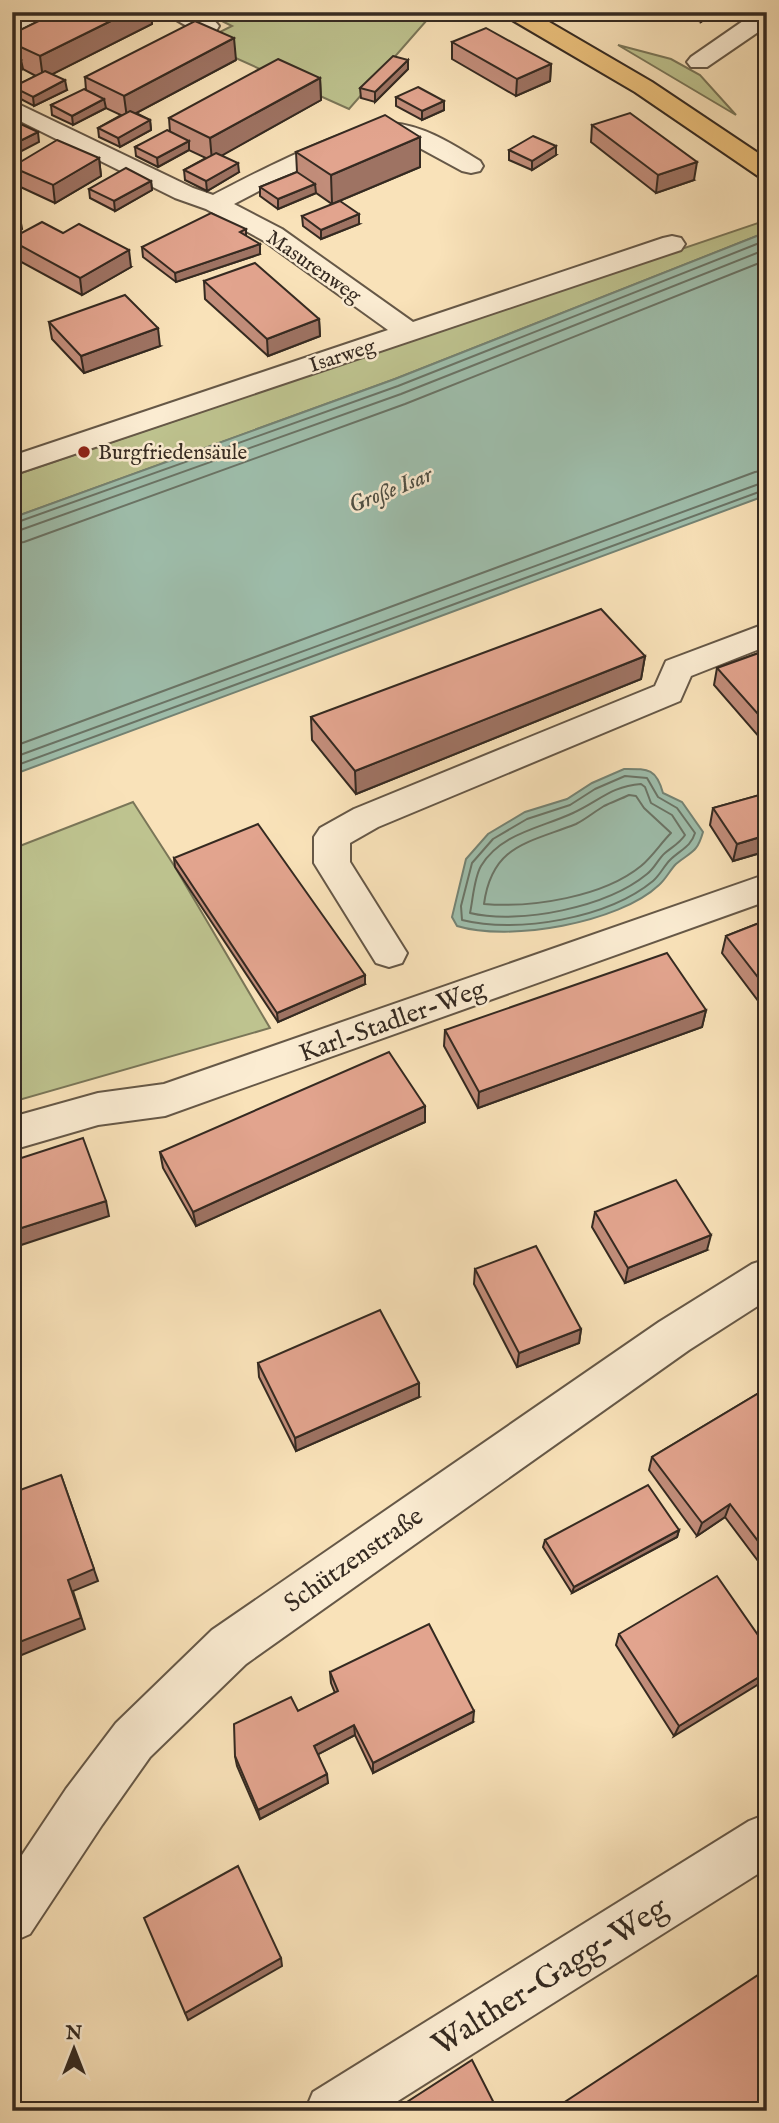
<svg xmlns="http://www.w3.org/2000/svg" width="779" height="2123" font-family="'IM FELL English',serif">
<rect width="100%" height="100%" fill="#f9e2b9"/>
<filter id="stains"><feTurbulence type="fractalNoise" baseFrequency=".00286" numOctaves="4"/><feColorMatrix values="0 0 0 0 .2 0 0 0 0 .09 0 0 0 0 .02 0 0 0 .5 -.17"/></filter>
<radialGradient id="worn" r=".72"><stop offset=".6" stop-color="#630" stop-opacity="0"/><stop offset="1" stop-color="#630" stop-opacity=".3"/></radialGradient>
<g fill="#bec38f" stroke="#7a7658" stroke-width="2">
<polygon points="204,12 434,12 349,109 200,42 232,26"/>
<polygon points="618,45 671,59 700,75 736,115"/>
<polygon points="767,220 767,232 395,379 12,518 12,476"/>
<polygon points="133,802 175,867 270,1028 12,1102 12,849"/>
</g>
<g fill="#9ebeac" stroke="#748374" stroke-width="2">
<polygon points="767,232 767,495 12,775 12,518 395,379"/>
<path d="M624 769C648 769 656 768 663 793L682 802 703 832C697 853 692 851 676 864 670 870 666 879 659 885 619 923 509 942 457 926L452 917 466 859 488 834 525 812 567 799 592 783Z"/>
</g>
<g fill="none" stroke-linecap="round" stroke-linejoin="round">
<g stroke="#6a7466" stroke-width="2">
<polyline points="12,524 398,386 767,240"/>
<polyline points="12,533 401,394 767,249"/>
<polyline points="12,544 24,542 405,404 767,260"/>
<polyline points="12,747 755,472 767,470"/>
<polyline points="12,758 767,481"/>
<polyline points="12,767 767,489"/>
<path d="M625 776 647 778 658 797 677 808 695 833C691 847 680 850 670 860 664 866 660 875 653 881 608 918 518 934 462 920L461 906 472 863 493 839 527 819 570 805 595 789Z"/>
<path d="M641 784 645 787 651 803 672 815 685 835C680 843 672 847 665 853 658 859 655 868 647 874 607 907 520 925 470 913 473 899 474 878 481 866 501 833 541 828 573 813 598 802 611 786 641 784Z"/>
<path d="M629 795 636 796 644 808 671 833C661 843 652 857 641 866 603 897 532 908 484 904 492 845 528 843 576 824 586 819 594 812 604 806 612 802 621 799 629 795Z"/>
</g>
<g stroke="#665847" stroke-width="4">
<g id="minor">
<polygon points="27,12 56,12 53,17 12,35 12,19"/>
<path d="M168 12C186 12 208 10 219 26L216 31C202 34 177 24 168 12Z"/>
<polygon points="756,12 767,12 767,26 707,67 691,67 687,62 691,57"/>
<path d="M12 101 193 188 213 195C249 176 356 120 392 123 425 126 452 144 480 161L483 166 480 171 471 173 462 171 405 140 379 138 278 181 234 204 282 229 413 322 663 238 672 236 681 238 685 244 681 250 12 475V456L388 330 264 241 206 209 175 198 12 117Z"/>
<polygon points="767,623 767,646 691,676 680,701 378,827 350,843 350,862 407,953 402,963 389,967 376,963 314,863 314,837 320,828 354,809 655,686 666,661"/>
<polygon points="767,874 767,901 165,1116 98,1125 12,1150 12,1117 98,1093 164,1084"/>
<polygon points="767,1259 767,1300 689,1350 246,1664 150,1757 102,1825 30,1934 12,1942 12,1870 66,1789 116,1723 212,1630 659,1322 752,1264"/>
<polygon points="767,1814 767,1868 382,2111 305,2111 313,2092 749,1821"/>
</g>
</g>
<g stroke="#352a21" stroke-width="4">
<polygon id="major" points="504,12 532,12 652,82 767,159 767,178 758,176 635,92 507,17"/>
</g>
<use href="#minor" fill="#fbecd2" fill-rule="evenodd"/>
<use href="#major" fill="#ecc17c" fill-rule="evenodd"/>
</g>
<g fill="#c28d7a" stroke="#352a21" stroke-width="2">
<polygon points="57,12 151,12 152,24 52,74 67,90 34,106 15,96 13,87 36,76 23,69 12,74 12,34"/>
<polygon points="674,12 715,12 701,22"/>
<polygon points="452,42 551,64 550,81 516,96 452,59"/>
<polygon points="236,60 136,113 150,120 151,130 120,147 99,137 98,128 121,115 106,108 73,125 52,115 51,105 86,90 85,77"/>
<polygon points="408,60 408,69 375,102 361,98 360,88"/>
<polygon points="320,78 321,100 222,155 239,172 207,191 185,180 184,170 206,158 189,150 158,167 136,156 135,147 170,132 169,118"/>
<polygon points="396,97 444,101 444,110 422,120 396,106"/>
<polygon points="592,125 694,180 656,193 591,142"/>
<polygon points="420,137 420,167 332,204 316,193 278,209 260,196 260,187 297,172 296,152"/>
<polygon points="509,150 556,155 532,170 509,160"/>
<polygon points="99,158 101,176 55,203 14,184 12,166"/>
<polygon points="151,181 152,190 115,211 90,198 89,189"/>
<polygon points="302,216 359,224 321,239 303,226"/>
<polygon points="246,229 246,236 260,254 176,282 143,257 142,247"/>
<polygon points="12,238 131,267 82,295 12,257"/>
<polygon points="204,281 319,319 320,336 268,356 205,299"/>
<polygon points="49,322 160,346 84,373 52,339"/>
<polygon points="767,650 767,746 714,685 717,668"/>
<polygon points="645,656 641,679 356,794 312,740 311,717"/>
<polygon points="767,793 767,851 733,861 710,825 713,808"/>
<polygon points="174,858 365,984 278,1022 175,867"/>
<polygon points="767,920 767,1004 762,1006 722,953 726,936"/>
<polygon points="706,1010 702,1027 478,1108 444,1046 445,1030"/>
<polygon points="425,1122 196,1226 163,1168 160,1152"/>
<polygon points="595,1212 707,1250 625,1283 592,1227"/>
<polygon points="475,1269 581,1329 579,1343 517,1367 474,1284"/>
<polygon points="258,1363 419,1397 296,1451 259,1377"/>
<polygon points="767,1388 767,1561 761,1565 725,1517 697,1536 649,1470 652,1457"/>
<polygon points="679,1530 677,1537 572,1593 543,1547 545,1540"/>
<polygon points="619,1634 767,1648 674,1736 616,1645"/>
<polygon points="330,1672 473,1722 373,1773 355,1735 318,1754 328,1783 260,1819 237,1766 235,1756 298,1711 335,1693 331,1683"/>
</g>
<g fill="#9e7363" stroke="#352a21" stroke-width="2">
<polygon points="129,12 151,12 152,24 43,79 40,56"/>
<polygon points="702,12 715,12 701,22"/>
<polygon points="234,38 236,60 127,118 124,96"/>
<polygon points="21,60 23,69 12,74 12,64"/>
<polygon points="408,60 408,69 375,102 375,92"/>
<polygon points="551,64 550,81 516,96 517,79"/>
<polygon points="320,78 321,100 212,161 210,138"/>
<polygon points="65,80 67,90 34,106 33,97"/>
<polygon points="104,99 106,108 73,125 72,116"/>
<polygon points="444,101 444,110 422,120 422,111"/>
<polygon points="150,120 151,130 120,147 118,138"/>
<polygon points="38,132 39,142 12,156 12,145"/>
<polygon points="420,137 420,167 332,204 331,175"/>
<polygon points="189,141 189,150 158,167 157,158"/>
<polygon points="556,146 556,155 532,170 532,161"/>
<polygon points="99,158 101,176 55,203 53,185"/>
<polygon points="697,162 694,180 656,193 658,175"/>
<polygon points="238,163 239,172 207,191 206,181"/>
<polygon points="151,181 152,190 115,211 114,201"/>
<polygon points="315,184 316,193 278,209 278,199"/>
<polygon points="19,212 22,229 12,235 12,216"/>
<polygon points="359,214 359,224 321,239 321,230"/>
<polygon points="260,244 260,254 176,282 175,273"/>
<polygon points="129,250 131,267 82,295 80,278"/>
<polygon points="319,319 320,336 268,356 267,339"/>
<polygon points="158,328 160,346 84,373 81,356"/>
<polygon points="645,656 641,679 356,794 355,771"/>
<polygon points="767,835 767,851 733,861 737,844"/>
<polygon points="365,975 365,984 278,1022 277,1013"/>
<polygon points="767,989 767,1004 762,1006"/>
<polygon points="706,1010 702,1027 478,1108 479,1092"/>
<polygon points="425,1106 425,1122 196,1226 193,1212"/>
<polygon points="106,1201 109,1216 12,1248 12,1231"/>
<polygon points="711,1235 707,1250 625,1283 628,1268"/>
<polygon points="581,1329 579,1343 517,1367 519,1353"/>
<polygon points="419,1383 419,1397 296,1451 295,1438"/>
<polygon points="61,1475 98,1581 73,1591 85,1629 12,1659 12,1645 68,1580"/>
<polygon points="730,1504 725,1517 697,1536 702,1523"/>
<polygon points="679,1530 677,1537 572,1593 574,1587"/>
<polygon points="767,1553 767,1561 761,1565"/>
<polygon points="767,1672 767,1679 674,1736 679,1726"/>
<polygon points="474,1711 473,1722 373,1773 373,1763"/>
<polygon points="354,1725 355,1735 315,1756 314,1746"/>
<polygon points="327,1774 328,1783 260,1819 258,1810"/>
<polygon points="281,1958 282,1966 188,2020 185,2013"/>
</g>
<g fill="#e2a48e" stroke="#352a21" stroke-width="2">
<polygon points="57,12 129,12 40,56 12,43 12,34"/>
<polygon points="195,21 234,38 124,96 85,77"/>
<polygon points="486,28 551,64 517,79 452,42"/>
<polygon points="12,55 21,60 12,64"/>
<polygon points="393,56 408,60 375,92 360,88"/>
<polygon points="278,59 320,78 210,138 169,118"/>
<polygon points="45,71 65,80 33,97 13,87"/>
<polygon points="418,87 444,101 422,111 396,97"/>
<polygon points="84,89 104,99 72,116 51,105"/>
<polygon points="130,111 150,120 118,138 98,128"/>
<polygon points="630,113 697,162 658,175 592,125"/>
<polygon points="385,115 420,137 331,175 296,152"/>
<polygon points="12,120 38,132 12,145"/>
<polygon points="167,130 189,141 157,158 135,147"/>
<polygon points="533,136 556,146 532,161 509,150"/>
<polygon points="57,140 99,158 53,185 12,167"/>
<polygon points="216,153 238,163 206,181 184,170"/>
<polygon points="126,168 151,181 114,201 89,189"/>
<polygon points="297,172 315,184 278,199 260,187"/>
<polygon points="340,201 359,214 321,230 302,216"/>
<polygon points="12,208 19,212 12,216"/>
<polygon points="211,213 246,229 240,232 260,244 175,273 142,247"/>
<polygon points="42,222 63,233 79,224 129,250 80,278 12,241 12,238"/>
<polygon points="255,263 319,319 267,339 204,281"/>
<polygon points="125,295 158,328 81,356 49,322"/>
<polygon points="601,609 645,656 355,771 311,717"/>
<polygon points="767,650 767,724 717,668"/>
<polygon points="767,793 767,835 737,844 713,808"/>
<polygon points="258,824 365,975 277,1013 174,858"/>
<polygon points="767,920 767,989 726,936"/>
<polygon points="667,953 706,1010 479,1092 445,1030"/>
<polygon points="389,1052 425,1106 193,1212 160,1152"/>
<polygon points="83,1138 106,1201 12,1231 12,1161"/>
<polygon points="676,1180 711,1235 628,1268 595,1212"/>
<polygon points="536,1246 581,1329 519,1353 475,1269"/>
<polygon points="380,1310 419,1383 295,1438 258,1363"/>
<polygon points="767,1388 767,1553 730,1504 702,1523 652,1457"/>
<polygon points="61,1475 94,1569 68,1580 81,1618 12,1645 12,1493"/>
<polygon points="648,1485 679,1530 574,1587 545,1540"/>
<polygon points="717,1576 767,1648 767,1672 679,1726 619,1634"/>
<polygon points="429,1624 474,1711 373,1763 354,1725 314,1746 327,1774 258,1810 235,1756 234,1724 291,1697 298,1711 338,1691 330,1672"/>
<polygon points="238,1866 281,1958 185,2013 144,1918"/>
<polygon points="767,1969 767,2111 551,2111"/>
<polygon points="472,2060 498,2111 393,2111"/>
</g>
<circle fill="#8f2418" stroke="#fbecd2" stroke-width="2.5" cx="84" cy="452" r="7"/>
<g text-anchor="middle" stroke-width="5" stroke-linejoin="round" paint-order="stroke">
<g font-size="21" fill="#352a21" stroke="#fbecd2">
<text transform="translate(314 266) rotate(35)" y="7">Masurenweg</text>
<text transform="translate(342 355) rotate(-18)" y="7">Isarweg</text>
</g>
<g font-size="21" fill="#352a21" stroke="#fbecd2" text-anchor="start">
<text x="98" y="459">Burgfriedensäule</text>
</g>
<g font-size="23" font-style="italic" fill="#4f4f44" stroke="#fbecd2">
<text transform="translate(390 489) rotate(-22)" y="8">Große Isar</text>
</g>
<g font-size="26" fill="#352a21" stroke="#fbecd2">
<text transform="translate(392 1020) rotate(-20)" y="9">Karl-Stadler-Weg</text>
<text transform="translate(353 1559) rotate(-35)" y="9">Schützenstraße</text>
</g>
<g font-size="32" fill="#352a21" stroke="#fbecd2">
<text transform="translate(549 1975) rotate(-32)" y="11">Walther-Gagg-Weg</text>
</g>
</g>
<rect width="779" height="2123" fill="none" stroke="#f9e2b9" stroke-width="42"/>
<rect x="14" y="14" width="751" height="2095" fill="none" stroke="#352a21" stroke-width="3.5"/>
<rect x="21" y="21" width="737" height="2081" fill="none" stroke="#352a21" stroke-width="2"/>
<g transform="translate(74 2049)" stroke="#fbecd2" stroke-width="5" paint-order="stroke">
<path d="M0-5L12 26L0 18L-12 26Z" fill="#352a21"/>
<text y="-10" font-size="19" font-weight="bold" text-anchor="middle" fill="#352a21">N</text>
</g>
<rect width="100%" height="100%" filter="url(#stains)"/>
<rect width="100%" height="100%" fill="url(#worn)"/>
</svg>
